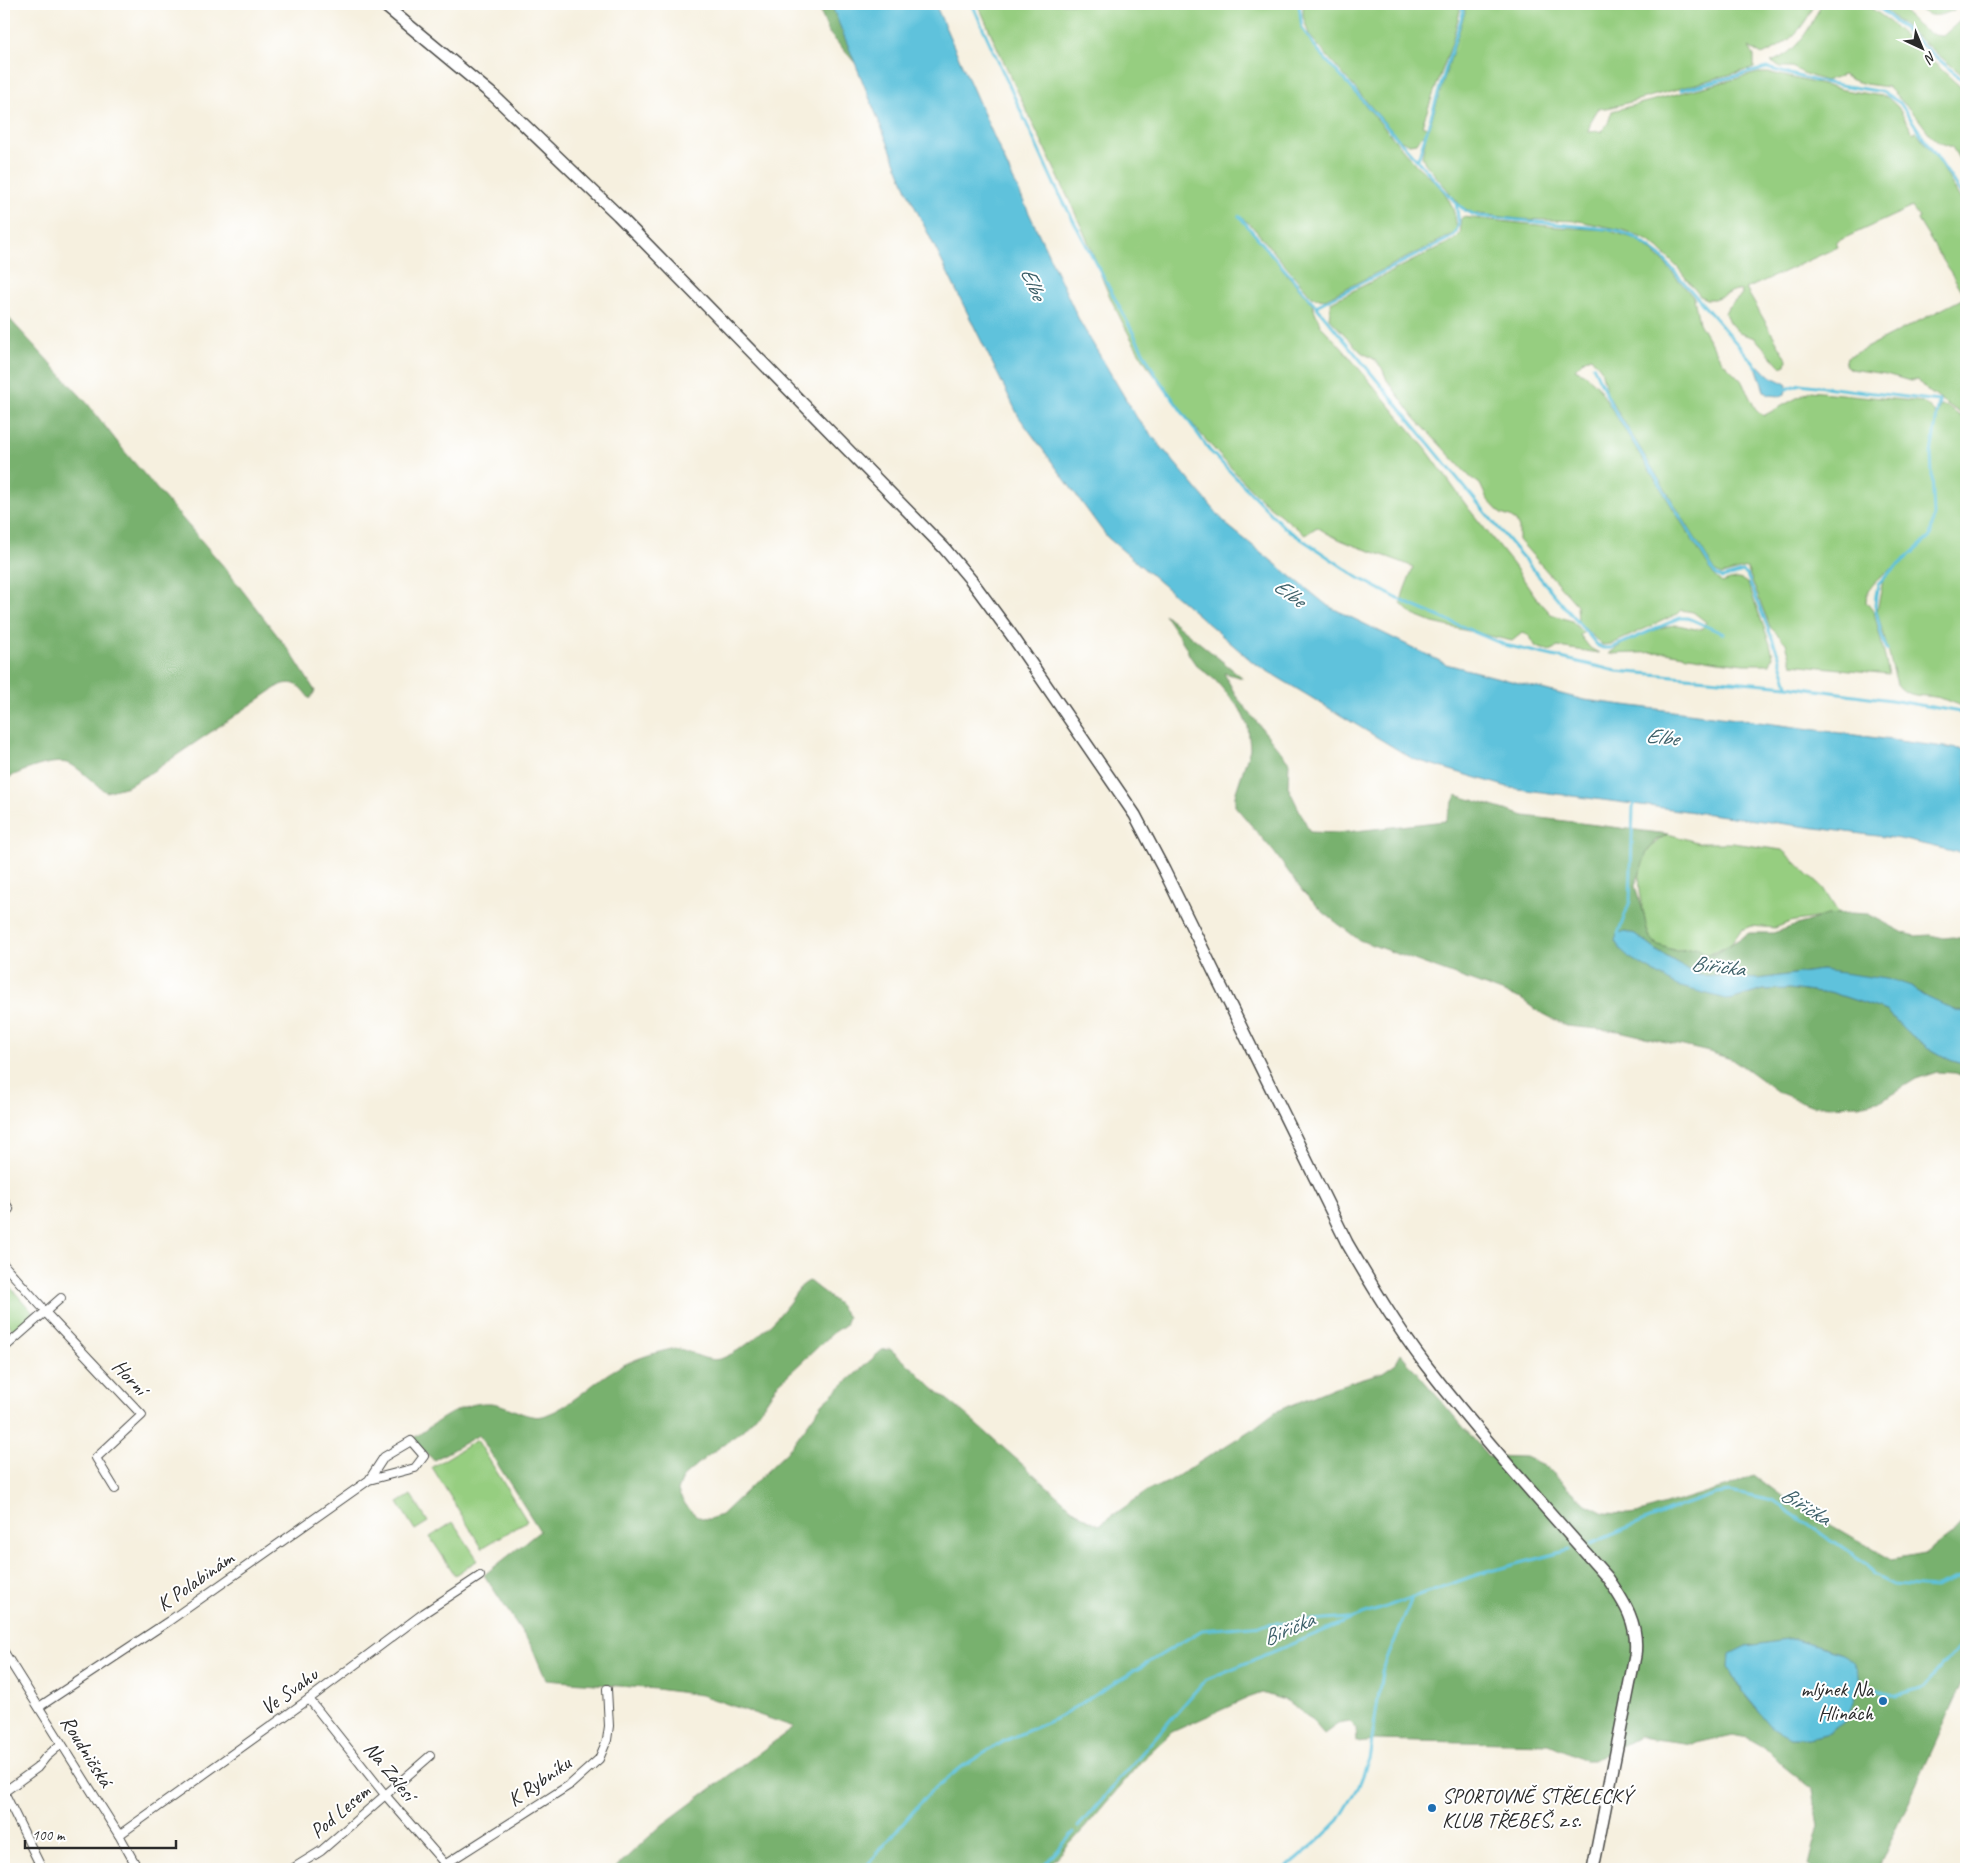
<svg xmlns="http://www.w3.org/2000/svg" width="1970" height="1873" font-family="Caveat,sans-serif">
<rect width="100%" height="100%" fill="#fff"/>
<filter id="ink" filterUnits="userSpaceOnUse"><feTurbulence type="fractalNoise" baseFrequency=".02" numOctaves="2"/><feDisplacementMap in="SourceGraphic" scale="10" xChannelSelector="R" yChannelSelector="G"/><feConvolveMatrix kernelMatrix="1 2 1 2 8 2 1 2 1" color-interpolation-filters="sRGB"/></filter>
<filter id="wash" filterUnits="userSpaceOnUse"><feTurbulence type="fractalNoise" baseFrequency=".0096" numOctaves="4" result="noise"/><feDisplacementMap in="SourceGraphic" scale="20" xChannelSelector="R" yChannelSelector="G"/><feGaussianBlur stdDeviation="1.12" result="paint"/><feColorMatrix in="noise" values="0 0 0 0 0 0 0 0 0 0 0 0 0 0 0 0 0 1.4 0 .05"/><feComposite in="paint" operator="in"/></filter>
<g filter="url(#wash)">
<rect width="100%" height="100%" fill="#f6f0df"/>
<g fill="#96ce80" stroke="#607c56">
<path d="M978 4H1299L1300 20 1307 37 1417 166C1442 187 1455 199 1457 232L1325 299 1312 297 1251 225 1242 218 1285 272 1311 302 1321 326 1341 347 1426 449 1469 509 1513 564 1535 596 1551 614 1572 621 1583 633 1580 635 1590 648 1599 653 1558 647 1550 651 1536 647 1529 635 1522 633 1512 641 1433 623 1413 615 1401 604C1402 592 1409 580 1413 567 1381 552 1346 547 1317 527L1305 535C1291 522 1275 512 1261 499 1224 462 1188 421 1157 379 1138 354 1116 312 1104 283 1098 268 1093 252 1086 237 1051 159 1012 83 978 4Z"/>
<path d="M1303 4H1459L1460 11 1451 46 1422 125 1429 128 1465 12 1464 4H1815C1802 30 1790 43 1762 55L1749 47 1754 56V68L1612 107 1598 109 1591 121 1588 132 1602 131 1608 123 1612 111 1758 73H1771L1844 90 1887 97 1898 107 1913 133 1917 132 1940 163 1966 209V415L1960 413 1925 389 1918 380 1910 381 1886 374 1850 369 1845 365 1847 357 1854 354 1966 297 1918 220 1919 218 1912 207 1836 242 1838 247 1746 289 1787 359 1786 365 1781 367 1755 338 1739 333 1729 322 1725 313 1728 307 1742 295 1741 291 1736 290 1714 299H1706L1700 296 1678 268 1658 248 1647 240 1623 230 1579 221 1519 219 1473 213 1462 207 1425 163 1422 156 1426 136 1422 135 1417 143 1409 144 1399 139 1309 35 1303 16Z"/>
<path d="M1821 4H1865L1885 18 1966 92V171L1952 147 1938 142 1932 137 1917 117 1888 87 1865 84 1852 80 1843 75 1825 81 1805 74 1792 67H1781L1771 62C1797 53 1811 27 1821 4Z"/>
<path d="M1878 4H1899C1910 19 1923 36 1943 36L1961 20 1966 27V78Z"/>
<path d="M1913 4H1950L1954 10C1935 18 1928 18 1913 4Z"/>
<path d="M1462 217 1556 227 1607 230 1636 239 1661 259 1694 298 1699 323 1712 345 1722 361 1741 380 1755 408 1763 416 1810 391 1923 402 1935 413 1936 424 1940 405 1946 406 1964 419 1966 418V707C1957 705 1949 700 1940 698 1925 694 1907 699 1897 684L1877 611 1883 580 1893 568C1882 576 1866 586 1866 602L1874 612 1889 674 1792 664 1786 643 1770 627 1747 568 1721 575 1716 572 1607 394 1601 369 1591 357 1585 359 1575 369 1585 374 1597 385 1715 577 1722 583C1732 579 1739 576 1748 584L1770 644 1773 656 1770 664H1744L1718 661 1666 652 1609 654C1621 642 1658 627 1675 625 1684 625 1692 630 1702 629L1706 622 1693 612 1681 610 1677 614 1612 644 1602 645 1578 622 1577 605 1519 540V528L1516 521 1510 517 1501 514 1487 499 1480 484 1470 477 1414 417 1387 380 1382 368 1374 359 1361 352 1329 318 1331 302 1454 240 1460 234Z"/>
<path d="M1668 834 1700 843H1733L1782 850 1823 888 1839 914 1790 922 1775 928 1751 926 1741 930 1731 944 1716 952 1706 954 1696 948C1683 950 1667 952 1655 943 1647 936 1646 925 1644 915 1637 881 1634 853 1668 834Z"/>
<polygon points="4,1280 35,1315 15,1332 4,1319"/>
<polygon points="477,1440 527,1521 482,1548 432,1467"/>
<polygon points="411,1495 428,1522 415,1530 398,1503"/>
<polygon points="453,1522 478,1560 455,1575 430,1537"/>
</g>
<g fill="#78b16e" stroke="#526e4c" fill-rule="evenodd">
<polygon points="817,4 831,4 856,64 829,33"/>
<path d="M4 313 87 403 125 452 225 568 291 653 315 691 310 699C300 687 297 680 280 685L155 770 128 786 106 792C94 784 84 772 72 765 56 756 19 772 4 780Z"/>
<path d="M1164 614 1243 678 1224 673 1236 696 1289 762 1288 787 1310 832 1338 833 1445 821 1456 795 1525 816 1668 834 1655 841 1647 852 1635 886 1643 911 1648 934 1656 944 1676 951 1697 948 1706 954H1715L1749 933H1773L1827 915 1850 913 1868 914 1904 933 1916 936 1930 935 1944 938 1953 937 1966 939V1012C1947 1010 1926 998 1911 986L1821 970 1759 979 1698 975 1660 953 1635 934 1625 931 1730 1000 1763 990 1789 989 1820 993 1830 992 1887 1011 1906 1031 1927 1047 1950 1060 1966 1065V1077L1955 1073 1937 1072 1916 1079 1882 1100 1859 1105 1813 1106 1778 1092 1734 1060 1709 1052 1619 1031 1567 1026 1536 1010 1521 999 1359 940 1323 912 1303 892 1274 852 1235 806V795L1250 749 1248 727 1240 709 1215 680 1196 665 1189 655 1186 647Z"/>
<path d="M809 1281 838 1304 848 1317 845 1325 833 1333 777 1385 759 1412 742 1431 705 1458 683 1477 678 1491C682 1502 695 1520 709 1519 713 1518 717 1516 721 1515L787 1452 823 1403 882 1350 890 1349 917 1372 933 1388 964 1413 1064 1501 1082 1516 1099 1525 1149 1490 1168 1482 1254 1428 1275 1412 1335 1387 1383 1372 1396 1363 1401 1354 1488 1456 1526 1457 1543 1465 1586 1504 1604 1513 1628 1514 1643 1512 1727 1486 1754 1475 1782 1496 1892 1560 1925 1554 1953 1533 1966 1519V1674L1877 1869H1815L1809 1866 1819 1826 1813 1790 1782 1765 1764 1747 1748 1738 1732 1735 1692 1744 1639 1737 1593 1760H1585L1549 1744 1375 1740 1357 1742 1356 1728 1350 1722 1338 1724 1324 1734 1311 1719 1287 1701 1262 1693 1248 1698 1172 1732 1144 1758 1083 1830 1046 1869H614L662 1825 794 1727 701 1695 656 1689 546 1680 532 1647 484 1575 540 1531 479 1435 434 1460 411 1440C435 1424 460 1401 491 1403 508 1404 529 1422 546 1415 569 1407 588 1387 609 1373 626 1362 651 1353 672 1349 687 1346 704 1365 723 1358 749 1347 772 1325 789 1303 797 1292 797 1288 809 1281ZM1795 1639 1843 1653 1860 1686 1848 1718 1829 1733 1809 1738H1790L1758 1711 1742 1692 1729 1668 1731 1661 1746 1646Z"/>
</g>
<g fill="#5fc2dc" stroke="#457684">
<polygon points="831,4 935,4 1007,166 1080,322 1137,418 1227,525 1328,606 1446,664 1584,700 1736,719 1966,750 1966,854 1900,839 1511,788 1413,759 1254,663 1107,537 1019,417 909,195"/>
<path d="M1756 366C1763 366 1763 371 1769 375 1775 379 1781 380 1787 385L1785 394 1780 396 1769 395 1764 391Z"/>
<polygon points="1625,931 1635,934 1660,953 1698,975 1759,979 1821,970 1893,980 1911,986 1922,995 1957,1011 1966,1012 1966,1065 1950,1060 1927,1047 1906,1031 1887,1011 1830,992 1820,993 1789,989 1763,990 1730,1000 1677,986 1630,958 1620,949 1615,941 1617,934"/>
<polygon points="1795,1639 1843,1653 1854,1663 1859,1675 1860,1686 1848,1719 1829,1733 1809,1738 1790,1738 1773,1729 1742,1691 1729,1668 1730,1654 1746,1646"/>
</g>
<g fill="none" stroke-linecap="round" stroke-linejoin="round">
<g stroke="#5fc2dc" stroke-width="3">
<polyline points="972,4 1055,186 1155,374 1210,451 1285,528 1359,578 1402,601 1505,645 1617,671 1788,686 1891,700 1966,713"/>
<polyline points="1299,4 1302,28 1319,52 1456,203 1466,211 1478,216 1616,230 1636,238 1661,256 1757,367"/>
<polyline points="1875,4 1966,83"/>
<polyline points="1963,4 1966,8"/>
<polyline points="1681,90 1767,68 1816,81 1883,92 1900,103 1966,200"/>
<polyline points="1418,159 1463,13 1462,4"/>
<polyline points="1456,203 1459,224 1454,236 1316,306 1513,546 1598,646 1603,648 1611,648 1680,618 1688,618 1724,634"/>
<polyline points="1239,216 1316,306"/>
<polyline points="1593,366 1612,406 1716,575 1722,578 1743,572 1747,575 1779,656 1788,685"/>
<polyline points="1783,388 1787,389 1800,384 1939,401 1931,454 1934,515 1930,537 1888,574 1878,585 1876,595 1875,606 1882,637 1887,650"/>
<polyline points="1621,936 1618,934 1630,901 1633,808 1635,801"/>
<polyline points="1590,1544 1681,1506 1716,1494 1730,1492 1773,1501 1867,1565 1873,1575 1893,1585 1934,1588 1966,1575"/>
<polyline points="1960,1653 1966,1640"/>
<polyline points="1856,1683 1896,1695 1924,1687 1966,1637"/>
<polyline points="1078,1827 1205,1680 1354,1618 1479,1574 1570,1550"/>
<polyline points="864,1869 929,1793 963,1766 1004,1741 1055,1719 1202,1630 1349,1618"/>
<polyline points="1041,1869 1074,1832"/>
<polyline points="1285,1869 1318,1841 1339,1820 1358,1788 1369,1760 1382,1672 1412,1598"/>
</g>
</g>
</g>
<g filter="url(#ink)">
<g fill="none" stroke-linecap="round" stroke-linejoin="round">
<g stroke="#494946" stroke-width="10">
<g id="street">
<polyline points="4,1201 9,1209 4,1213"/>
<polyline points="4,1265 41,1306"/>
<polyline points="45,1312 142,1415 96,1458 115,1489"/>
<polyline points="4,1348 61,1298"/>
<polyline points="4,1652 119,1835 138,1869"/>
<polyline points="309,1699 386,1796 445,1864"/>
<polyline points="39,1707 169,1621 369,1480 384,1457 411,1441 424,1456 415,1468 369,1480"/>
<polyline points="4,1792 42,1869"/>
<polyline points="4,1792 37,1768 46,1757 61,1744"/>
<polyline points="119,1835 309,1699 424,1613 480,1576"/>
<polyline points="292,1869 321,1851 430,1756"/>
<polyline points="438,1869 571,1784 599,1759 607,1740 609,1726 607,1689"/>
</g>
</g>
<g stroke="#494946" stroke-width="14">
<path id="secondary" d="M383 4 494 96 618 215 944 548 971 580 1013 637 1135 815 1164 870 1347 1243C1371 1284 1396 1326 1425 1364 1482 1438 1545 1507 1607 1577 1625 1603 1639 1624 1635 1656L1593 1869"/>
</g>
<use href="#street" stroke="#fff" stroke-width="8"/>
<use href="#secondary" stroke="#fff" stroke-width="11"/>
</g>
</g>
<g fill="#1f6fb2" stroke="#fff" stroke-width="2">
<circle cx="1883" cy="1701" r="5"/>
<circle cx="1432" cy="1808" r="5"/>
</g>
<g text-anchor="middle" stroke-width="4" stroke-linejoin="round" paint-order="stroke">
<g font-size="21" fill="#2b2b2b" stroke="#fff">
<text transform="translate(130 1377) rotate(47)" y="7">Horní</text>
<text transform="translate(195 1581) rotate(-35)" y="7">K Polabinám</text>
<text transform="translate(289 1691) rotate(-36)" y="7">Ve Svahu</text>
<text transform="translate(87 1751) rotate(58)" y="7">Roudničská</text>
<text transform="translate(390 1771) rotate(51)" y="7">Na Zálesí</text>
<text transform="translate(539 1781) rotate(-35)" y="7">K Rybníku</text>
<text transform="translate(340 1811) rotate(-40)" y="7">Pod Lesem</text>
</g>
<g font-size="21" fill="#2b2b2b" stroke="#fff" text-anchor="end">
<text x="1873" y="1696">mlýnek Na<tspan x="1873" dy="24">Hlinách</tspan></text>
<text x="1442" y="1803" text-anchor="start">SPORTOVNĚ STŘELECKÝ<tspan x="1442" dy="24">KLUB TŘEBEŠ, z.s.</tspan></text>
</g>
<g font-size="22" font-style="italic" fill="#3d6069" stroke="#fff">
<text transform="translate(1034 283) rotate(66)" y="8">Elbe</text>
<text transform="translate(1290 592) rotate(36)" y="8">Elbe</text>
<text transform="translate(1662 736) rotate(6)" y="8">Elbe</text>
<text transform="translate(1718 965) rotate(7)" y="8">Biřička</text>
<text transform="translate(1806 1505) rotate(32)" y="8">Biřička</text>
<text transform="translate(1288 1628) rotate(-23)" y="8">Biřička</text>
</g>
</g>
<rect width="1970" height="1873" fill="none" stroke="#fff" stroke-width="20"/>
<g transform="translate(1922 48) rotate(136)" stroke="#ffffff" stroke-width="4" paint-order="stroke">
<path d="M0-4L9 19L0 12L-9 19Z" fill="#2b2b2b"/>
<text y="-8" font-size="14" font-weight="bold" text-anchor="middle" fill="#2b2b2b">N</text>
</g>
<path d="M25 1840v8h151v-8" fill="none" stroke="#2b2b2b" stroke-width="2.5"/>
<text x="32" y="1840" font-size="15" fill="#2b2b2b" stroke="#ffffff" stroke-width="4" paint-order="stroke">100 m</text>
</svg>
